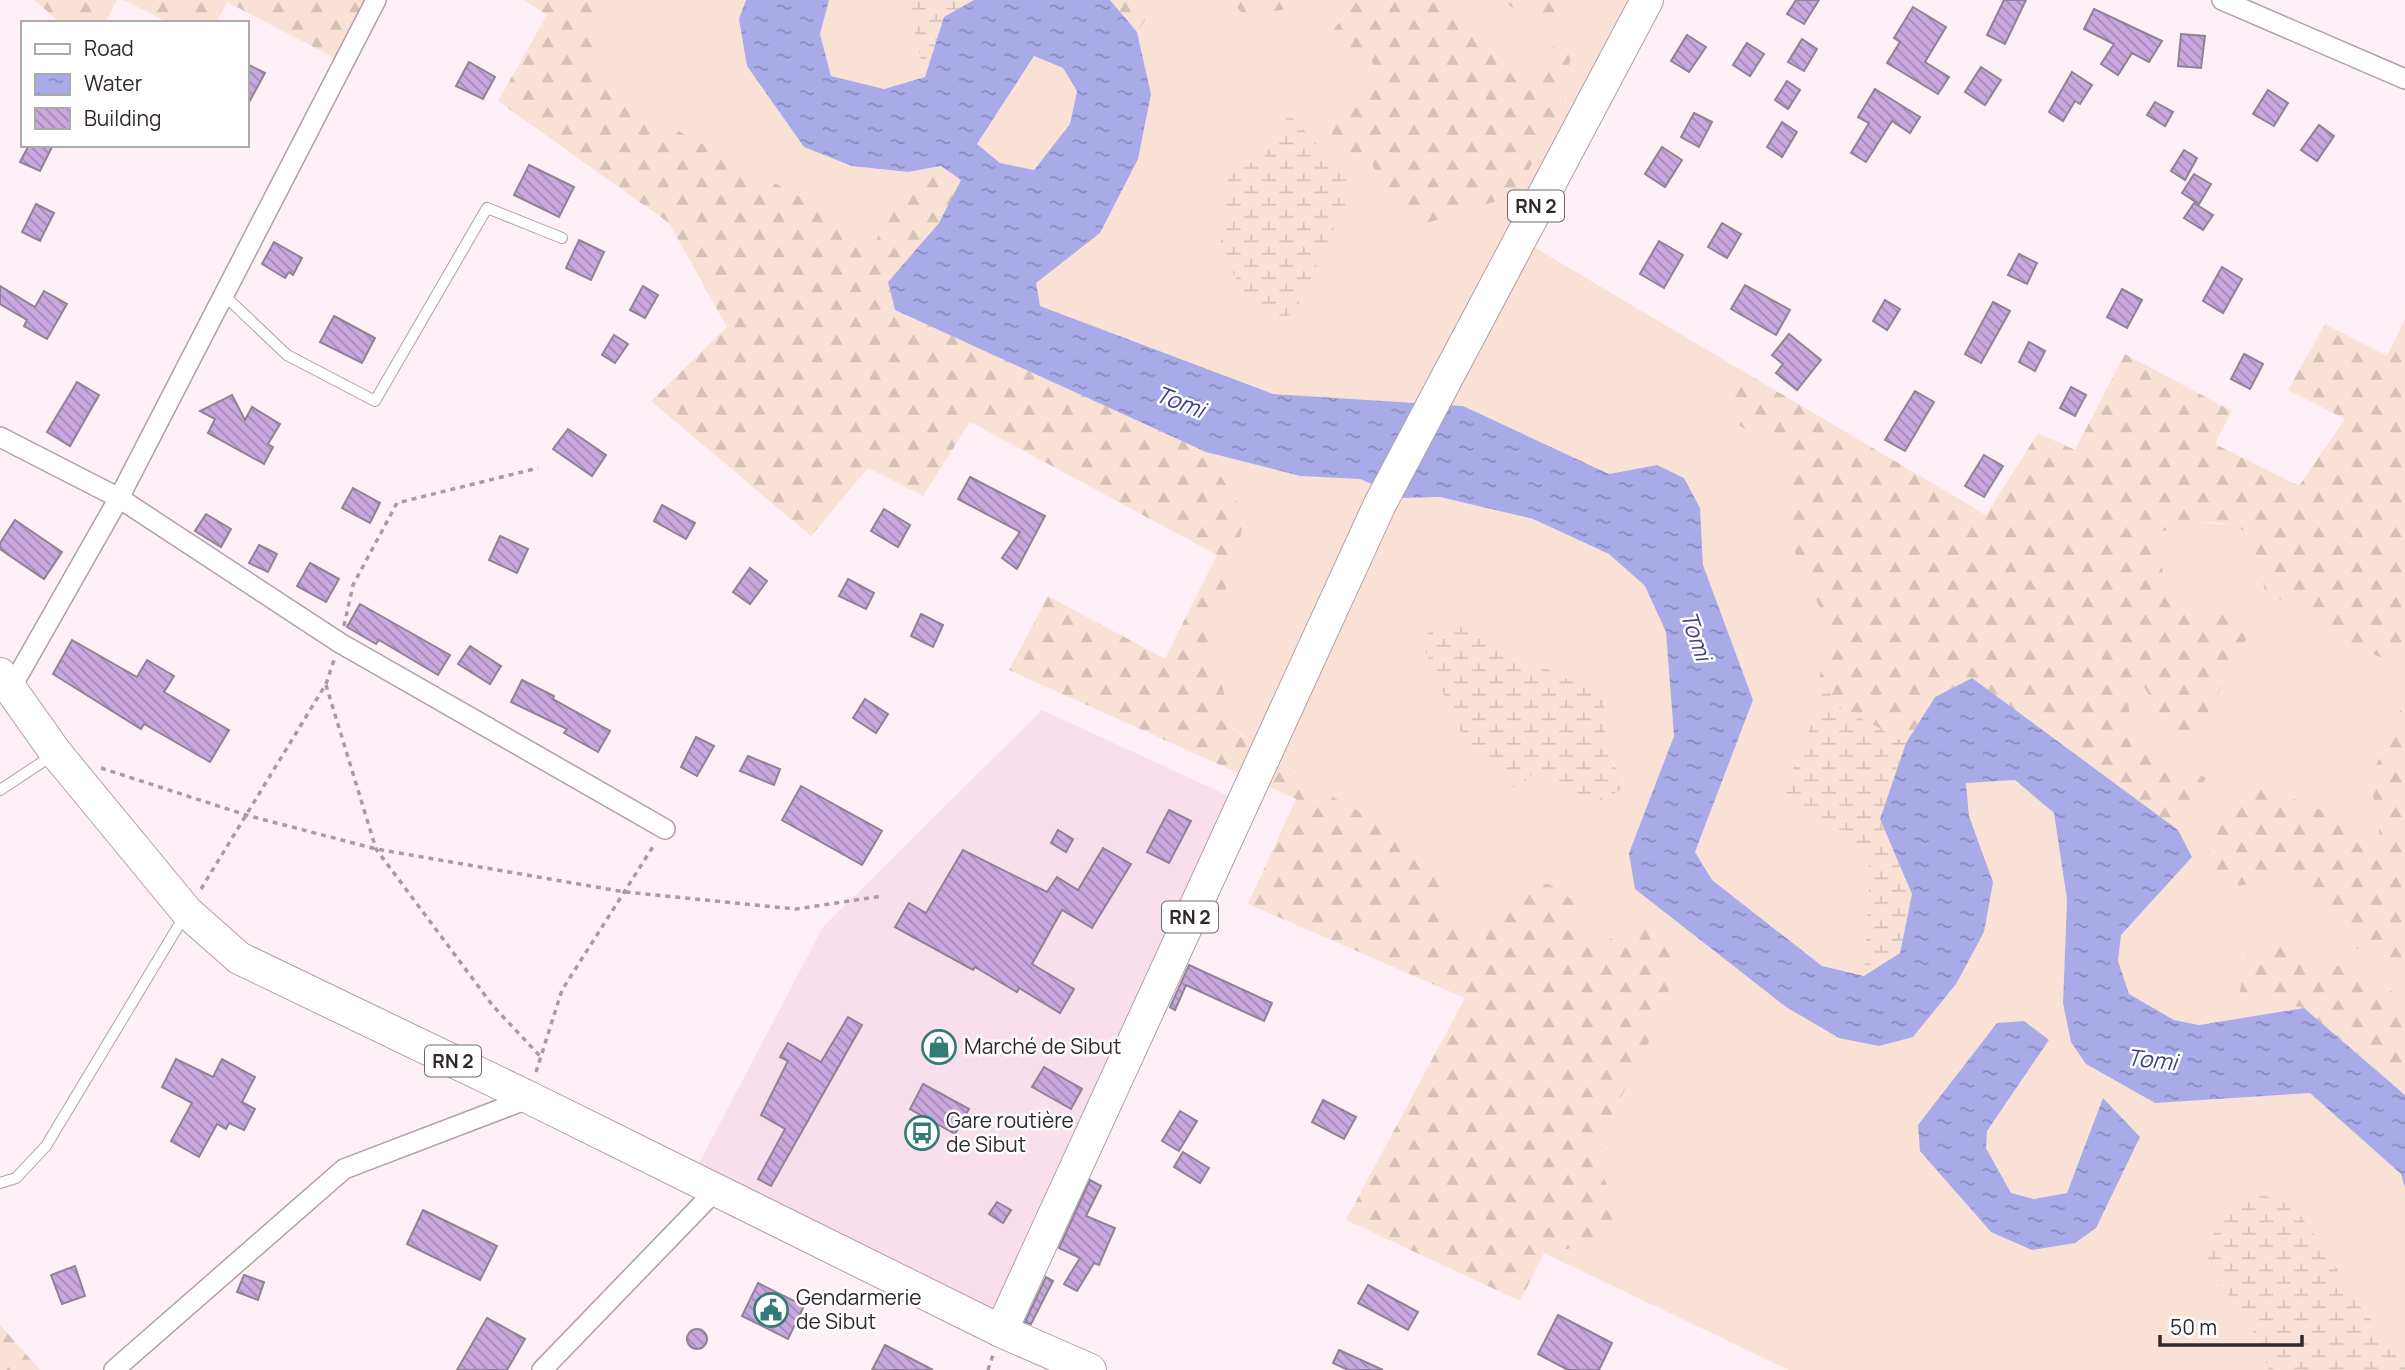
<svg xmlns="http://www.w3.org/2000/svg" width="2405" height="1370" font-family="Manrope,sans-serif">
<defs>
<pattern id="forest-firs" width="22" height="20" patternUnits="userSpaceOnUse" patternTransform="scale(1.75)"><rect width="22" height="20" fill="#f9e1d5"/><path d="M5 1l3.5 6h-7zM16 11l3.5 6h-7z" fill="#d6c1b7"/></pattern>
<pattern id="wetland-marsh" width="20" height="14" patternUnits="userSpaceOnUse" patternTransform="scale(1.75)"><rect width="20" height="14" fill="#f9e1d5"/><path d="M1 5h8M5 5V1M11 12h8M15 12V8" fill="none" stroke="#d6c1b7"/></pattern>
<pattern id="water-ripples" width="26" height="14" patternUnits="userSpaceOnUse" patternTransform="scale(1.75)"><rect width="26" height="14" fill="#a8abe8"/><path d="M2 4q2-2 4 0t4 0M15 11q2-2 4 0t4 0" fill="none" stroke="#898bbc"/></pattern>
<pattern id="building-back-hatch" width="6" height="6" patternUnits="userSpaceOnUse" patternTransform="scale(1.75)"><rect width="6" height="6" fill="#cba7df"/><path d="M-1 5l2 2M0 0l6 6M5-1l2 2" fill="none" stroke="#a588b5"/></pattern>
</defs>
<rect width="100%" height="100%" fill="#ffeff7"/>
<polygon fill="#f9deec" points="1042,710 1233,798 992,1322 697,1167 823,927"/>
<g fill="#f9e1d5" fill-rule="evenodd">
<polygon points="596,0 746,0 739,19 852,166 908,172 875,244 859,249 832,214 610,94 593,45"/>
<polygon points="829,0 907,0 925,77 884,89 831,76 820,34"/>
<path d="M1138 0H1231L1244 16 1304 6 1307 0H1357L1334 29 1370 57 1376 73 1337 106 1330 140 1372 164 1395 210 1421 225 1555 44 1531 73 1513 75 1456 14 1452 0H1501L1518 11 1549 19 1565 0H1633L1507 231 1751 376 1737 377 1731 421 1793 456 1782 523 1830 631 1819 679 1818 708 1785 789 1788 807 1852 837 1870 868 1864 976 1822 966 1712 880 1695 852 1753 700 1703 565 1700 508 1657 465 1609 474 1463 406 1273 394 1040 306 1035 283 1100 233 1151 94 1137 32 1149 15ZM1263 159 1265 317 1243 291 1220 248 1229 171Z"/>
<polygon points="1034,56 1063,68 1077,91 1070,124 1034,170 1000,163 977,144"/>
<path d="M1206 452 1300 476 1360 479 1403 498 1440 497 1533 519 1609 554 1645 586 1666 631 1674 736 1629 853 1839 1038 1993 882 1969 816 1966 782 2015 780 2054 813 2067 900 2063 1003 2071 1042 2086 1064 2155 1103 2310 1093 2401 1174 2405 1188V1357L2381 1334 2207 1264 2255 1334 2269 1370H1789L1544 1253 1595 1244 1624 1225 1597 1162 1613 1113 1666 1008 1647 919 1601 945 1585 936 1577 903 1532 885 1474 925 1457 926 1443 916 1440 876 1232 727 1209 628 1236 565 1244 514ZM1604 697 1605 749 1626 786 1596 802 1536 770ZM2048 1041 1987 1131 1986 1148 2011 1193 2034 1199 2067 1193 2103 1099 2140 1137 2032 1250 1918 1125Z"/>
<polygon points="2189,521 2237,526 2251,535 2267,599 2303,600 2339,638 2405,669 2405,700 2370,779 2381,842 2366,850 2327,812 2240,886 2289,872 2355,948 2405,962 2405,1002 2376,979 2239,995 2304,1008 2199,1025 2174,1020 2128,994 2118,961 2121,935 2192,857 2178,830 2205,779 2131,746 2128,694 2141,682 2175,738 2226,606 2194,615 2165,600 2158,533"/>
</g>
<g fill="url(#forest-firs)">
<polygon points="34,0 117,0 105,23 61,23"/>
<polygon points="123,0 381,0 346,64 227,2 216,23 170,23"/>
<polygon points="524,0 596,0 593,45 610,94 832,214 859,249 875,243 908,172 941,166 962,180 939,223 888,282 895,310 1206,452 1244,514 1236,565 1209,628 1232,728 1318,789 1423,846 1440,876 1443,916 1457,926 1474,925 1532,885 1549,884 1577,903 1585,936 1600,945 1647,918 1662,925 1673,959 1666,1008 1613,1113 1597,1162 1624,1225 1595,1244 1544,1253 1520,1301 1346,1220 1465,998 1248,904 1296,799 1009,670 1048,596 1165,659 1217,555 970,422 923,496 868,468 811,536 651,401 727,327 669,223 498,101 547,15"/>
<polygon points="1110,0 1138,0 1149,15 1137,32"/>
<polygon points="1231,0 1307,0 1304,6 1244,16"/>
<polygon points="1357,0 1452,0 1456,14 1513,75 1531,73 1555,44 1572,50 1562,104 1516,195 1421,225 1395,210 1372,164 1330,140 1337,106 1376,72 1370,57 1338,47 1334,29"/>
<polygon points="1501,0 1565,0 1549,19 1518,11"/>
<path d="M2405 319V669L2339 638 2303 600 2267 599 2251 535C2221 515 2189 521 2158 533L2166 600 2194 614 2226 606 2252 628 2192 743 2175 738 2141 682 2128 694 2131 746 2206 778 2178 830 1972 678 1935 697 1906 743 1839 706 1819 679 1830 631 1782 523 1793 456 1731 421 1724 389 1737 377 1751 376 1986 515 2038 433 2075 450 2125 354 2232 411 2215 444 2299 486 2345 419 2288 390 2325 324 2387 356Z"/>
<polygon points="2405,700 2405,962 2355,948 2289,872 2240,886 2212,866 2205,839 2232,797 2264,787 2327,812 2366,850 2381,842 2370,779"/>
<polygon points="2265,941 2376,979 2405,1002 2405,1095 2304,1008 2239,995 2249,946"/>
<polygon points="0,1325 40,1370 0,1370"/>
</g>
<g fill="url(#wetland-marsh)">
<polygon points="907,0 974,0 944,17 925,77"/>
<polygon points="1289,114 1348,178 1350,195 1296,310 1282,321 1265,317 1243,291 1220,248 1229,170 1263,159"/>
<polygon points="1459,626 1604,697 1605,749 1626,787 1596,803 1536,770 1519,788 1511,786 1458,728 1421,641 1433,627"/>
<polygon points="1819,679 1839,706 1906,743 1880,819 1912,894 1900,953 1864,976 1870,868 1852,837 1788,807 1785,789 1818,708"/>
<polygon points="2263,1195 2295,1207 2381,1334 2405,1357 2405,1370 2269,1370 2255,1334 2207,1264 2218,1215 2247,1199"/>
</g>
<g fill="url(#water-ripples)" fill-rule="evenodd">
<path d="M746 0H829L820 34 831 76 884 89 925 77 944 17 974 0H1110L1137 32 1151 94 1138 159 1100 233 1036 283 1040 306 1273 394 1463 406 1609 474 1657 465 1684 478 1700 508 1703 565 1753 700 1695 852 1712 880 1822 966 1864 976 1900 953 1912 894 1880 819 1906 743 1935 697 1972 678 2178 830 2192 857 2121 935 2118 961 2129 994 2174 1020 2199 1025 2304 1008 2405 1095V1188L2401 1174 2310 1093 2155 1103 2086 1064 2071 1042 2063 1003 2067 900 2054 813 2015 780 1966 783 1969 816 1993 882 1984 932 1956 984 1913 1037 1879 1046 1839 1038 1786 1007 1635 889 1629 853 1674 736 1666 632 1645 586 1609 554 1533 519 1440 497 1404 498 1360 479 1300 476 1206 452 895 310 888 282 939 223 961 180 941 166 908 172 852 166 804 147 747 66 739 19ZM1034 56 1063 68 1077 91 1070 124 1034 170 1000 163 977 144Z"/>
<polygon points="2024,1021 2049,1040 1987,1131 1986,1148 2011,1193 2034,1199 2067,1193 2103,1098 2140,1137 2096,1228 2075,1243 2032,1250 1991,1232 1920,1151 1918,1125 1997,1023"/>
</g>
<g fill="url(#building-back-hatch)" stroke="#8d8493" stroke-width="2">
<polygon points="1796,0 1819,0 1804,24 1787,14"/>
<polygon points="2004,0 2026,0 2005,44 1987,35"/>
<polygon points="1913,7 1946,27 1925,62 1949,77 1938,94 1887,63 1900,42 1894,38"/>
<polygon points="2094,9 2162,41 2149,62 2132,53 2118,75 2101,64 2114,44 2084,29"/>
<polygon points="2181,34 2205,36 2201,68 2178,66"/>
<polygon points="1687,35 1706,47 1689,72 1671,61"/>
<polygon points="1802,39 1817,49 1804,71 1788,62"/>
<polygon points="1747,43 1764,54 1750,76 1733,65"/>
<polygon points="469,62 495,77 483,99 456,86"/>
<polygon points="247,64 265,73 247,106"/>
<polygon points="1981,67 2001,80 1985,105 1965,92"/>
<polygon points="2072,72 2092,85 2080,104 2075,101 2063,121 2049,112"/>
<polygon points="1787,81 1800,90 1788,109 1775,100"/>
<polygon points="1875,89 1920,117 1910,133 1892,121 1866,162 1851,153 1869,123 1858,117"/>
<polygon points="2268,90 2288,103 2274,126 2253,114"/>
<polygon points="2155,102 2173,112 2165,126 2147,115"/>
<polygon points="1694,113 1712,122 1699,147 1681,137"/>
<polygon points="1782,122 1797,132 1782,157 1767,147"/>
<polygon points="2319,125 2334,136 2317,161 2301,150"/>
<polygon points="29,145 53,145 40,171 20,162"/>
<polygon points="1662,147 1682,160 1665,187 1645,174"/>
<polygon points="2184,150 2197,158 2185,180 2171,171"/>
<polygon points="529,165 574,187 559,217 514,195"/>
<polygon points="2194,174 2211,184 2199,204 2182,193"/>
<polygon points="2194,203 2213,215 2203,230 2184,218"/>
<polygon points="36,204 54,213 40,241 22,232"/>
<polygon points="1722,223 1741,234 1727,258 1708,247"/>
<polygon points="579,240 604,252 591,280 566,268"/>
<polygon points="1659,241 1683,255 1664,288 1640,274"/>
<polygon points="274,242 302,258 293,275 289,272 285,278 262,264"/>
<polygon points="2019,254 2037,263 2027,284 2008,275"/>
<polygon points="2222,267 2242,279 2223,313 2203,301"/>
<polygon points="1745,285 1790,310 1776,335 1731,309"/>
<polygon points="0,286 35,307 44,291 67,304 47,339 24,326 27,320 0,304"/>
<polygon points="643,286 658,295 645,318 630,310"/>
<polygon points="2122,289 2142,300 2127,328 2107,317"/>
<polygon points="1885,300 1900,309 1887,330 1873,321"/>
<polygon points="1993,302 2010,311 1981,363 1965,354"/>
<polygon points="334,316 375,338 362,363 320,342"/>
<polygon points="1789,334 1821,360 1797,390 1776,373 1783,364 1772,355"/>
<polygon points="614,335 628,344 615,363 602,355"/>
<polygon points="2029,342 2045,351 2035,371 2019,362"/>
<polygon points="2244,354 2263,364 2250,389 2231,379"/>
<polygon points="77,382 99,395 70,446 47,432"/>
<polygon points="2071,387 2086,395 2075,416 2060,408"/>
<polygon points="1915,391 1934,402 1905,451 1885,440"/>
<polygon points="232,395 245,420 252,407 280,424 268,444 273,447 264,464 208,433 215,419 200,411"/>
<polygon points="568,429 606,455 592,476 553,449"/>
<polygon points="1984,455 2003,466 1984,497 1965,486"/>
<polygon points="970,477 1045,516 1017,569 1002,558 1020,532 958,499"/>
<polygon points="353,488 380,503 370,523 342,508"/>
<polygon points="662,505 695,523 686,539 654,521"/>
<polygon points="884,509 910,525 898,547 871,531"/>
<polygon points="206,514 231,529 221,547 195,531"/>
<polygon points="15,520 62,552 44,579 0,549 0,543"/>
<polygon points="500,536 528,549 517,573 489,560"/>
<polygon points="259,545 277,554 268,572 249,563"/>
<polygon points="310,563 339,579 326,602 297,586"/>
<polygon points="750,568 767,581 750,604 733,592"/>
<polygon points="848,579 874,593 866,609 839,596"/>
<polygon points="360,604 450,655 438,675 379,640 376,644 347,627"/>
<polygon points="921,614 943,625 933,647 911,636"/>
<polygon points="72,640 137,677 147,660 174,676 164,692 229,730 210,762 144,724 141,729 53,674"/>
<polygon points="470,646 501,666 490,684 458,664"/>
<polygon points="522,680 554,696 553,699 610,731 598,752 564,733 567,729 511,702"/>
<polygon points="865,699 888,714 876,733 853,718"/>
<polygon points="696,737 714,746 697,776 681,767"/>
<polygon points="748,756 780,769 774,785 740,771"/>
<polygon points="801,786 882,831 862,865 782,820"/>
<polygon points="1169,810 1191,821 1169,863 1147,852"/>
<polygon points="1058,830 1073,839 1066,852 1051,843"/>
<polygon points="1103,848 1131,864 1092,928 1062,910 1032,964 1074,989 1060,1013 1019,988 1017,992 975,967 973,970 895,927 909,903 926,913 963,850 1047,892 1057,877 1078,890"/>
<polygon points="1189,965 1272,1003 1264,1021 1186,985 1175,1010 1170,1007"/>
<polygon points="848,1017 862,1025 771,1186 758,1179 785,1129 761,1115 788,1061 780,1057 788,1043 821,1062"/>
<polygon points="176,1059 213,1077 222,1059 255,1077 242,1102 255,1109 244,1130 229,1123 226,1129 217,1124 199,1157 171,1141 192,1103 162,1087"/>
<polygon points="1044,1067 1082,1089 1071,1109 1032,1087"/>
<polygon points="923,1084 969,1109 955,1134 910,1109"/>
<polygon points="1323,1100 1356,1117 1344,1139 1312,1122"/>
<polygon points="1180,1111 1197,1121 1179,1151 1162,1141"/>
<polygon points="1183,1152 1209,1168 1200,1183 1174,1167"/>
<polygon points="1090,1180 1101,1186 1086,1216 1115,1228 1099,1265 1094,1263 1077,1291 1064,1284 1080,1258 1059,1248"/>
<polygon points="997,1202 1011,1210 1003,1223 989,1214"/>
<polygon points="423,1210 497,1246 480,1280 407,1244"/>
<polygon points="75,1266 85,1296 62,1304 51,1275"/>
<polygon points="244,1275 264,1282 258,1300 237,1292"/>
<polygon points="1046,1277 1053,1281 1031,1324 1025,1322"/>
<polygon points="758,1283 804,1306 788,1339 742,1316"/>
<polygon points="1368,1285 1418,1312 1408,1330 1358,1303"/>
<polygon points="1558,1315 1612,1343 1599,1370 1568,1370 1538,1354"/>
<polygon points="487,1318 525,1339 507,1370 457,1370"/>
<circle cx="697" cy="1339" r="10"/>
<polygon points="885,1345 933,1370 872,1370"/>
<polygon points="1339,1350 1383,1370 1348,1370 1333,1363"/>
</g>
<g fill="none" stroke-linecap="round" stroke-linejoin="round">
<g stroke="#b29fa9" stroke-width="12">
<g id="service">
<polyline points="225,296 287,355 375,401 487,208 562,238"/>
<polyline points="0,790 53,755"/>
<polyline points="0,1183 16,1178 46,1146 185,915"/>
</g>
</g>
<g stroke="#b29fa9" stroke-width="22">
<g id="minor">
<polyline points="2222,0 2405,79"/>
<polyline points="0,437 119,498 340,643 665,829"/>
<polyline points="11,688 119,498 376,0"/>
<polyline points="114,1370 344,1169 530,1098"/>
<polyline points="542,1370 715,1191"/>
</g>
</g>
<g stroke="#b29fa9" stroke-width="34">
<g id="primary">
<polyline points="0,674 56,753 187,912 239,958 530,1098 1001,1331 1090,1370"/>
<polyline points="1001,1331 1380,504 1647,0"/>
</g>
</g>
<g stroke="#a89ba1" stroke-width="3.5" stroke-dasharray="5 5" stroke-linecap="butt">
<polyline points="344,626 353,585 397,503 538,468"/>
<polyline points="326,685 376,849 493,1006 540,1056"/>
<polyline points="101,768 246,815 376,849 625,892 796,909 883,896"/>
<polyline points="201,889 326,684 334,660"/>
<polyline points="536,1072 562,990 654,845"/>
<polyline points="988,1370 994,1352"/>
</g>
<use href="#service" stroke="#fff" stroke-width="10"/>
<use href="#minor" stroke="#fff" stroke-width="19"/>
<use href="#primary" stroke="#fff" stroke-width="32"/>
</g>
<defs>
<g id="shop-ring" transform="scale(1.75)"><circle r="9.5" fill="#fff" stroke="#337b74" stroke-width="1.5"/><path d="M-5-2.5h2.3a2.7 3.5 0 0 1 5.4 0H5L5.5 6h-11ZM-1.5-2.5h3a1.5 2.3 0 0 0-3 0Z" fill="#337b74"/></g>
<g id="bus-ring" transform="scale(1.75)"><circle r="9.5" fill="#fff" stroke="#337b74" stroke-width="1.5"/><path d="M-5-6H5V4H4V6H2V4H-2V6H-4V4H-5ZM-3.5-4V0h7V-4ZM-3.5 1.2v1.5H-2V1.2ZM2 1.2v1.5H3.5V1.2Z" fill="#337b74"/></g>
<g id="civic-ring" transform="scale(1.75)"><circle r="9.5" fill="#fff" stroke="#337b74" stroke-width="1.5"/><path d="M-.6-6.5H3V-4.5H.6V-3L4-1V1h2V6H-6V1h2V-1L-.6-3ZM-1.2 2.5V6h2.4V2.5Z" fill="#337b74"/></g>
</defs>
<g fill-rule="evenodd">
<use href="#shop-ring" x="939" y="1047"/>
<use href="#bus-ring" x="922" y="1133"/>
<use href="#civic-ring" x="771" y="1310"/>
</g>
<g text-anchor="middle" stroke-width="5" stroke-linejoin="round" paint-order="stroke">
<g fill="#fff" stroke="#6e686b" stroke-width="2">
<rect x="1508" y="190.5" width="56" height="31" rx="5"/>
<rect x="1162" y="901.5" width="56" height="31" rx="5"/>
<rect x="425" y="1045.5" width="56" height="31" rx="5"/>
</g>
<g font-size="19" font-weight="bold" fill="#30282c">
<text x="1536" y="213">RN 2</text>
<text x="1190" y="924">RN 2</text>
<text x="453" y="1068">RN 2</text>
</g>
<g font-size="21" fill="#30282c" stroke="#fff" text-anchor="start">
<text x="964" y="1054">Marché de Sibut</text>
<text x="946" y="1128">Gare routière<tspan x="946" dy="24">de Sibut</tspan></text>
<text x="796" y="1305">Gendarmerie<tspan x="796" dy="24">de Sibut</tspan></text>
</g>
<g font-size="23" font-style="italic" fill="#423f87" stroke="#fff">
<text transform="translate(1180 402) rotate(21)" y="8">Tomi</text>
<text transform="translate(1696 636) rotate(71)" y="8">Tomi</text>
<text transform="translate(2152 1060) rotate(6)" y="8">Tomi</text>
</g>
</g>
<rect x="21" y="21" width="228" height="126" fill="#ffffff" stroke="#aca9ab" stroke-width="2"/>
<rect x="35" y="44" width="35" height="10" fill="#ffffff" stroke="#aca9ab" stroke-width="2"/>
<text x="84" y="56" font-size="21" fill="#30282c">Road</text>
<rect x="35" y="74" width="35" height="21" fill="url(#water-ripples)" stroke="#aca9ab" stroke-width="2"/>
<text x="84" y="91" font-size="21" fill="#30282c">Water</text>
<rect x="35" y="108" width="35" height="21" fill="url(#building-back-hatch)" stroke="#aca9ab" stroke-width="2"/>
<text x="84" y="126" font-size="21" fill="#30282c">Building</text>
<path d="M2160 1335v10h142v-10" fill="none" stroke="#30282c" stroke-width="3.5"/>
<text x="2170" y="1335" font-size="21" fill="#30282c" stroke="#ffffff" stroke-width="5" paint-order="stroke">50 m</text>
</svg>
